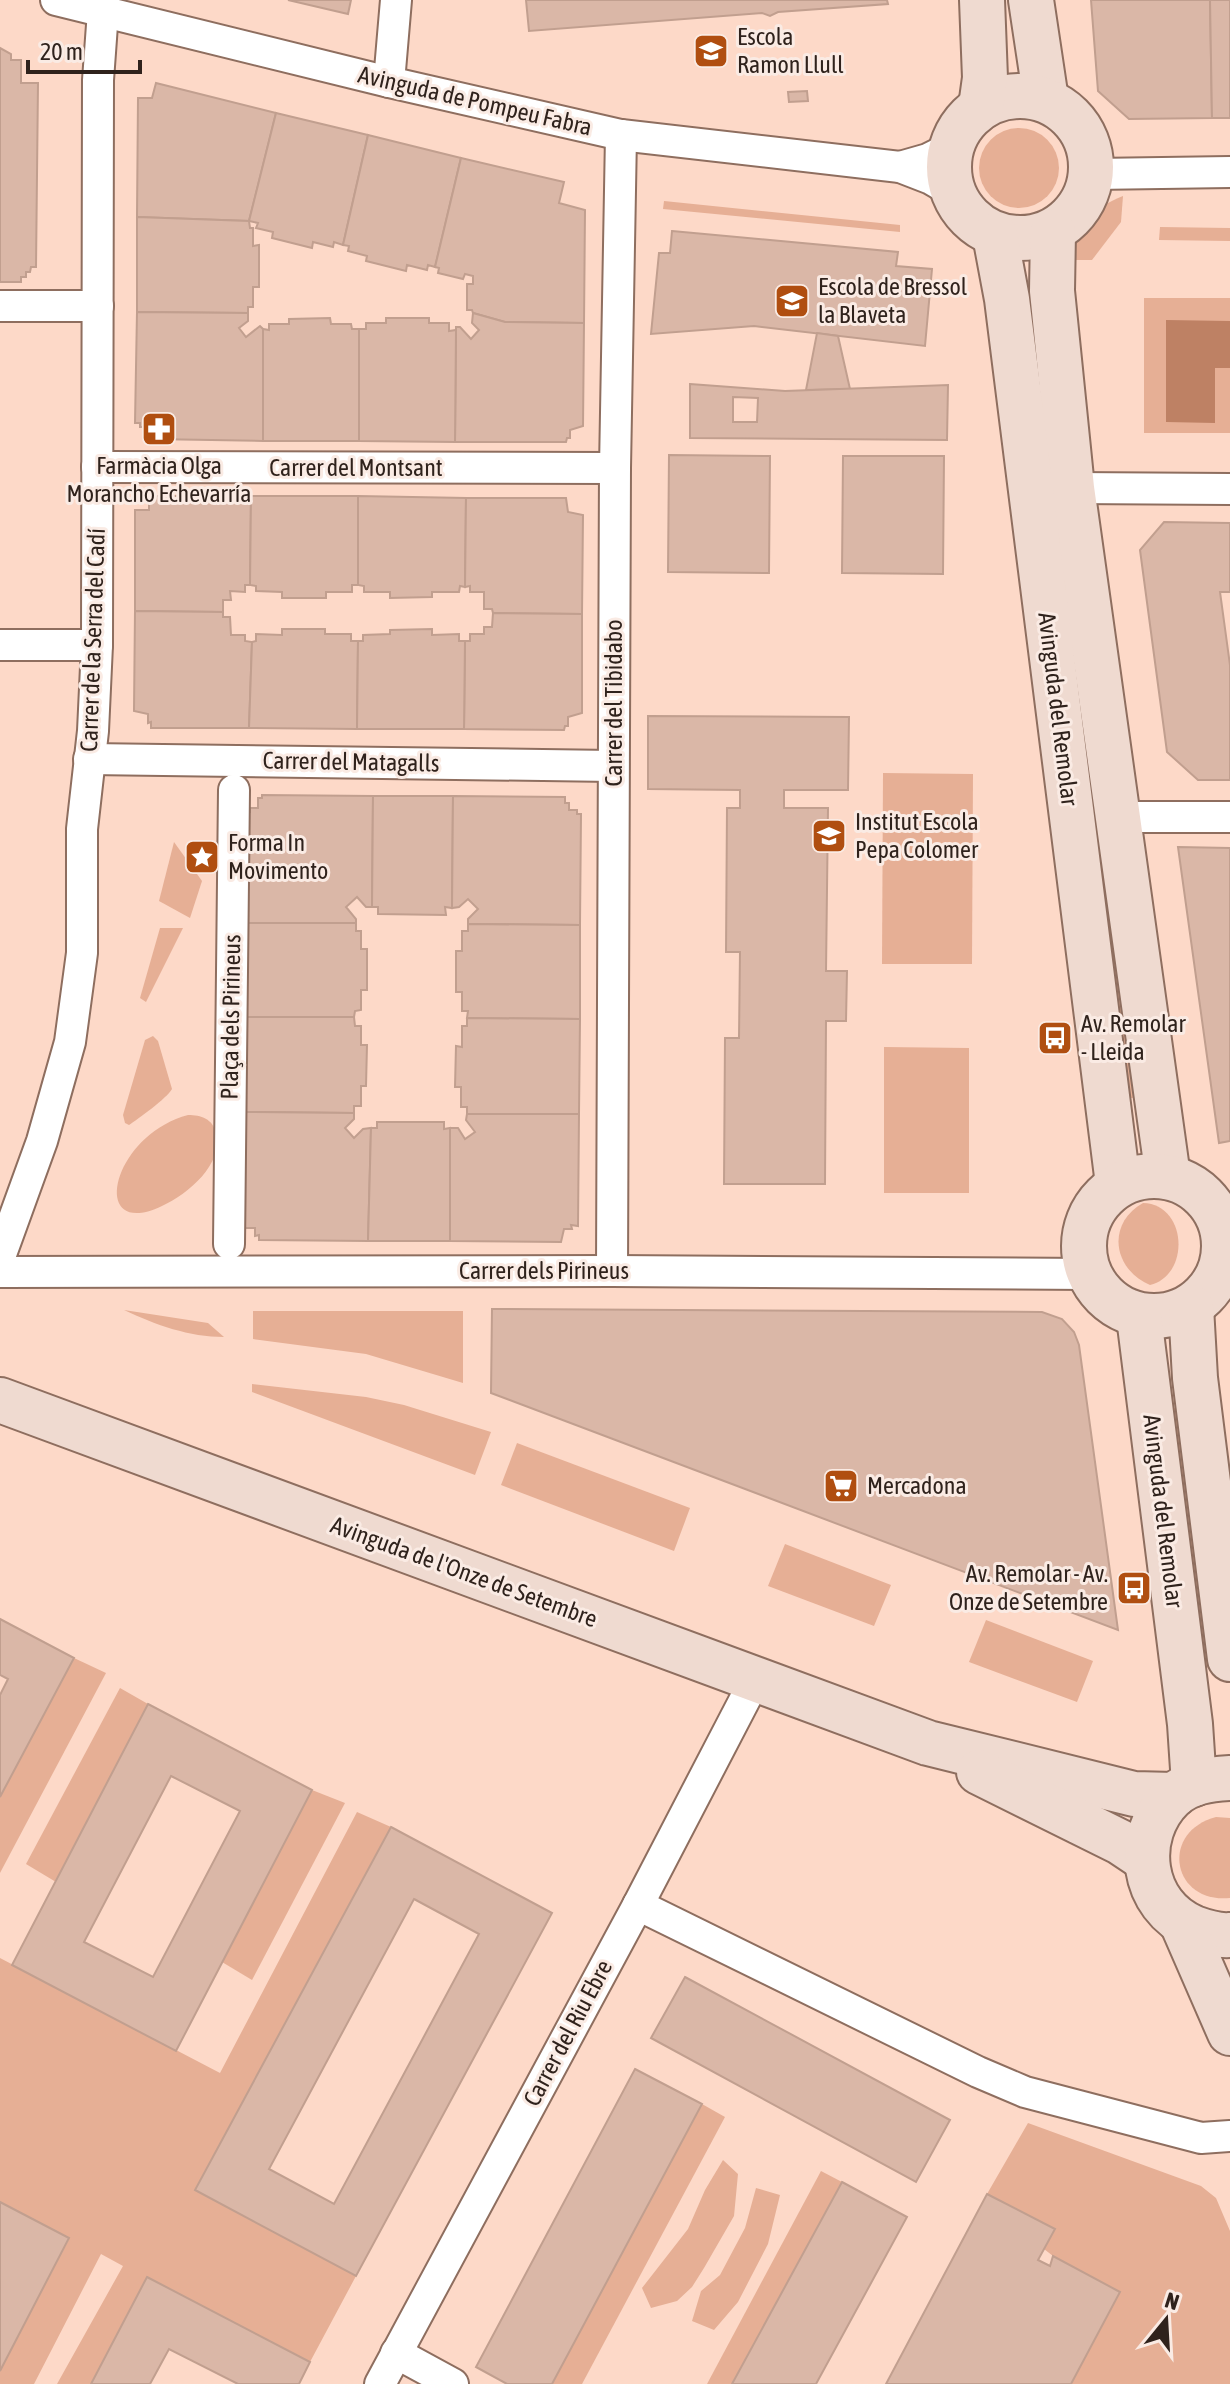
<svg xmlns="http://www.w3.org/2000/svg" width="1230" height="2384" font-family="'Asap Condensed',sans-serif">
<rect width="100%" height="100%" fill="#fdd9c8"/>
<g fill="#e6af95">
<circle cx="1019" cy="168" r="40"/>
<path d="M1123 196 1121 222 1092 260H1066C1074 228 1092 208 1123 196Z"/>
<polygon points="664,201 900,225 900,232 663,209"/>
<polygon points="1160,227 1230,228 1230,241 1159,240"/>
<rect x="1144" y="298" width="86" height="135"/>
<polygon points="883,773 973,774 972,964 882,964"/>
<polygon points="1095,797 1135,1098 1123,1098 1081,799"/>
<polygon points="174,842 202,881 190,918 159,901"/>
<polygon points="160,928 183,928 146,1002 140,998"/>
<path d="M153 1036 158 1041 172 1089C167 1098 138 1119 129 1125L125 1123 123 1115 145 1040Z"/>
<polygon points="884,1047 969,1048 969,1193 884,1193"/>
<path d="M188 1115C201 1115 213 1119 216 1133 224 1164 188 1194 162 1206 89 1241 110 1136 188 1115Z"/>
<path d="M1143 1203C1187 1204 1191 1275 1150 1285 1113 1269 1106 1224 1143 1203Z"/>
<path d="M124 1310 208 1323 224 1337C189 1337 156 1325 124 1310Z"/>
<polygon points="253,1311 463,1311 463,1383 366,1354 253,1339"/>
<polygon points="252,1384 366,1397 404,1405 491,1432 475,1475 252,1392"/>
<polygon points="1168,1408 1177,1408 1213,1667 1203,1668"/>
<polygon points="517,1443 690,1508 674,1551 501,1485"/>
<polygon points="785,1544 891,1585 874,1626 768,1586"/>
<polygon points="986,1620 1093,1661 1077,1702 969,1662"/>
<polygon points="74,1658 106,1673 0,1873 0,1797"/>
<polygon points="120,1688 148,1704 56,1882 26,1864"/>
<polygon points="312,1790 345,1803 252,1980 222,1962"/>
<polygon points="357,1812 391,1827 196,2190 356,2276 310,2362 147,2278 91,2384 57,2384 123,2266 101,2254 34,2384 0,2384 0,2371 69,2239 0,2202 0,1958 220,2073"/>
<path d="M1216 1817 1230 1818V1898C1172 1904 1159 1832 1216 1817Z"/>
<polygon points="702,2104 725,2117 582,2384 552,2384"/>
<polygon points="1028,2123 1201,2186 1216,2198 1230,2231 1230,2384 1071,2384 1120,2292 1053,2256 1044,2249 1054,2229 987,2194"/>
<polygon points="723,2160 738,2174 734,2216 704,2268 692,2287 677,2301 651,2308 642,2288 688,2229 705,2190"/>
<polygon points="821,2171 842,2182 732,2384 707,2384"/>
<polygon points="756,2188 780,2195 768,2244 738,2302 714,2330 692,2321 701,2291 720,2275 745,2228"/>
</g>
<polygon fill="#be8164" points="1166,320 1230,321 1230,368 1215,368 1215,423 1166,422"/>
<g fill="#dab7a7" stroke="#c19f8f" stroke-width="2" fill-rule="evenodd">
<polygon points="288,0 351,0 348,14"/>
<polygon points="526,0 887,0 888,4 778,12 770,16 762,13 529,31"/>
<polygon points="1091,0 1210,0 1212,118 1129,119 1098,91"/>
<polygon points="1210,0 1230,0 1230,118 1212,118"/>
<polygon points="0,48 11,54 11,60 21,60 21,83 38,83 36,267 31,267 30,272 26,272 26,277 21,277 21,282 0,282"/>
<polygon points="156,83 276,113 249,221 137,217 138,98 152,98"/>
<polygon points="807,91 808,101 789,102 788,92"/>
<polygon points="276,113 368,135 343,245 334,242 333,247 313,242 312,248 272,238 273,232 256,228 258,223 249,221"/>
<polygon points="368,135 461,158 435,267 428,265 427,270 407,265 406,271 366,261 367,256 348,251 349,246 343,245"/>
<polygon points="461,158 564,182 559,203 585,210 584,323 505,322 473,313 472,310 467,310 467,284 473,284 473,276 465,274 463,279 438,273 439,268 435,267"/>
<polygon points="137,217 249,221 250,228 253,228 253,246 259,245 259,287 253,287 253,307 248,307 248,313 137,312"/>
<polygon points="672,231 898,252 896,266 932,269 925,346 754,326 651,334 659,253 670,253"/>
<polygon points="137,312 248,313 248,321 239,328 246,337 260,326 263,329 263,441 152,439 152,436 149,436 148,427 140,427 140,423 135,423"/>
<polygon points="473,313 505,322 584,323 583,426 570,430 570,438 567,438 566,442 455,442 456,327 460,327 471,339 479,330 472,323"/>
<polygon points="330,318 331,324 351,324 352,329 359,329 359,441 263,441 263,329 269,330 269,324 289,324 289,319"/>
<polygon points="386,318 429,318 429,323 449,323 449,331 456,330 455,442 359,441 359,329 366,329 366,323 386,323"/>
<polygon points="817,333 838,336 850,389 806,390"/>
<path d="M690 384 785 391 948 385 947 440 690 438ZM733 397 758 398 757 422H733Z"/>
<polygon points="669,455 770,456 769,573 668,572"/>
<polygon points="843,456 944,456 943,574 842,573"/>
<polygon points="149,496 251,496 250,585 245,585 245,592 230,591 231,600 223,600 223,612 135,611 135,510 149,510"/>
<polygon points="251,496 358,496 358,585 352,585 352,592 326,592 326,598 282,598 282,592 256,591 256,586 250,585"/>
<polygon points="358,496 466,498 465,587 460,586 459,592 432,592 432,597 390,598 390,592 364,592 364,586 358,585"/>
<polygon points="466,498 566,498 568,512 583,515 582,614 493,613 492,609 484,609 484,592 470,592 470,586 465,587"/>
<polygon points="1164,522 1230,523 1230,592 1220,592 1230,665 1230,780 1198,780 1167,752 1140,550"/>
<polygon points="135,611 223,612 223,617 230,617 231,635 245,635 245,641 252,642 249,728 151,728 151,722 148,723 148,714 134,711"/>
<polygon points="493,613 582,614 582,713 568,717 568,726 565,726 564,730 464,729 465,641 470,641 470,634 484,634 484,627 492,627"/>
<polygon points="282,629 325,629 325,634 351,634 351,641 358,641 357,729 249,728 252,642 256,641 256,634 282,635"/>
<polygon points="432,629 432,635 459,634 459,641 465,641 464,729 357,729 358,641 363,641 363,635 390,634 390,630"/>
<polygon points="648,716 849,717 848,790 784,790 784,808 828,808 826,971 847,971 846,1021 826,1021 825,1184 724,1184 725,1038 739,1038 740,952 726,952 727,808 740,808 740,790 648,789"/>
<polygon points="262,795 373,796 372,907 366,907 357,897 346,907 356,919 356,923 244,923 245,812 250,812 250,808 258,808 258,798 262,798"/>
<polygon points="373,796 453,796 452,908 445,907 446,915 378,914 378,907 372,907"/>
<polygon points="453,796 565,797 565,803 569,803 569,810 577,810 577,814 581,814 580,925 468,924 468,919 478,909 468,899 459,907 452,908"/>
<polygon points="1178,847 1230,848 1230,1141 1219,1143"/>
<polygon points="244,923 356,923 356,931 361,931 361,949 367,949 367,990 361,990 361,1010 355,1011 354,1017 244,1017"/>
<polygon points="468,924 580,925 580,1019 467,1018 468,1011 462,1011 462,992 456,992 456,951 462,951 462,931 468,931"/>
<polygon points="244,1017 354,1017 355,1026 361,1026 361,1045 367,1045 366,1086 361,1086 361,1106 354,1106 354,1113 243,1112"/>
<polygon points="467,1018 580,1019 579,1114 467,1114 467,1107 461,1107 461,1087 455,1087 456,1046 462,1047 462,1026 467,1026"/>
<polygon points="243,1112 354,1113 354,1119 345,1128 354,1138 363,1129 371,1128 368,1241 259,1240 259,1235 255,1236 255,1228 245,1228 245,1223 242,1224"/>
<polygon points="467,1114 579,1114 578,1226 571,1225 572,1229 564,1229 561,1242 450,1241 450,1128 458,1128 465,1139 475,1132 466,1120"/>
<polygon points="377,1122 444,1122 444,1129 450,1128 450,1241 368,1241 371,1128 377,1128"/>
<polygon points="492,1309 1042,1312 1062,1319 1074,1332 1079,1345 1118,1630 491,1393"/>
<polygon points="0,1619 74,1658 0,1797 0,1695 8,1679 0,1675"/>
<path d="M148 1704 312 1790 176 2051 12 1965ZM171 1776 240 1811 153 1977 84 1942Z"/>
<path d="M391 1827 552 1913 356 2276 195 2190ZM414 1899 479 1934 334 2204 269 2169Z"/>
<polygon points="685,1977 950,2120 916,2182 651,2038"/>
<polygon points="635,2069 702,2104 552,2384 507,2384 476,2367"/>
<polygon points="842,2182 907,2217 816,2384 732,2384"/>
<polygon points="987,2194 1055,2229 1038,2260 1050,2266 1053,2256 1120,2292 1071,2384 886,2384"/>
<polygon points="0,2202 69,2238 0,2371"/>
<polygon points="147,2277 310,2362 299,2384 238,2384 169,2349 150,2384 91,2384"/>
</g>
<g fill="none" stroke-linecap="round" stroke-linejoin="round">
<g stroke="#8e6e5f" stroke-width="34">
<g id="street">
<polyline points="56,0 389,82 621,135 900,167 931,179 955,193"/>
<polyline points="389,82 396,0"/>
<polyline points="900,167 928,159 950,148"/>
<polyline points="1094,174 1230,172"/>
<polyline points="0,306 98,306"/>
<polyline points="97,467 615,468"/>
<polyline points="1072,488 1230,489"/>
<polyline points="0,645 97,645"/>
<polyline points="89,759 613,766"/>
<polyline points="1116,817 1230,817"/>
<polyline points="229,1244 234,790"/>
<polyline points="0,1257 42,1141 70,1042 82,953 82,829 93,731 97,645 98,80 103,11"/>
<polyline points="612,1271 615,468 621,135"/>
<polyline points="0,1272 612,1271 1089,1274"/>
<polyline points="638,1905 978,2072 1025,2092 1201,2138 1230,2136"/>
<polyline points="396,2353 453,2384"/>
<polyline points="380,2384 638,1905 755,1680"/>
</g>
</g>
<g stroke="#8e6e5f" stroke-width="48">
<g id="secondary">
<polyline points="1031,0 1046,100"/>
<circle cx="1020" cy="167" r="71"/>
<polyline points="981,107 985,78 982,0"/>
<polyline points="1053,232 1052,291 1072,488 1168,1177"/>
<polyline points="995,235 1007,299 1118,1184"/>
<circle cx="1154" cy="1246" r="70"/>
<polyline points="1191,1307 1195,1378 1230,1659"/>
<polyline points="1139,1317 1190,1724 1194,1784"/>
<polyline points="0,1400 928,1743 1134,1794 1174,1795"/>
<polyline points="979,1772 1120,1842 1147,1860"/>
<path d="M1230 1778C1209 1779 1188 1782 1172 1797 1132 1836 1141 1906 1194 1928 1205 1932 1218 1936 1230 1935"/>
<polyline points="1182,1923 1230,2033"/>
</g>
</g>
<use href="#street" stroke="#fff" stroke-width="30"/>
<use href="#secondary" stroke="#efdad0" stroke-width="44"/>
</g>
<defs>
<g id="school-square" transform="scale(1.8)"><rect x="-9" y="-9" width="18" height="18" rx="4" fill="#b04e10" stroke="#faebe4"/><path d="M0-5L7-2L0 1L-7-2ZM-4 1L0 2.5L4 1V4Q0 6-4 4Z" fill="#fff"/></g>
<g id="pharmacy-square" transform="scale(1.8)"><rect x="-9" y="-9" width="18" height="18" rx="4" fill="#b04e10" stroke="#faebe4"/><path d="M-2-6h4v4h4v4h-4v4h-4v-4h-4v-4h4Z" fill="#fff"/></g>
<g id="sight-square" transform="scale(1.8)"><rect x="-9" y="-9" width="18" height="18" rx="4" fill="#b04e10" stroke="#faebe4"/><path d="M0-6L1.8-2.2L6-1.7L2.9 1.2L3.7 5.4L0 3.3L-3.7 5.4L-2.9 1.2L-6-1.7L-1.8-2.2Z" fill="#fff"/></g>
<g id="bus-square" transform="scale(1.8)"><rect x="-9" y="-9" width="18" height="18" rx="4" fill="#b04e10" stroke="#faebe4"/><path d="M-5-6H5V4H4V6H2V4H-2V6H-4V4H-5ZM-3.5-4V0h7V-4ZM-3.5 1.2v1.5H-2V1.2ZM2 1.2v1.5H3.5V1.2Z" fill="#fff"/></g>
<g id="supermarket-square" transform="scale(1.8)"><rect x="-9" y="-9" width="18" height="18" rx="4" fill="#b04e10" stroke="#faebe4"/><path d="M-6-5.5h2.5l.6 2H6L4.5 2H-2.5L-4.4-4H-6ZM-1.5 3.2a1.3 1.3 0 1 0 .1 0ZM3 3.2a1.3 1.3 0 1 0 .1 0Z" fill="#fff"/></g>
</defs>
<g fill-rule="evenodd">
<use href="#school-square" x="711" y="51"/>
<use href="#school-square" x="792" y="301"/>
<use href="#pharmacy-square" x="159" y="429"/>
<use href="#school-square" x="829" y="836"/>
<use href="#sight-square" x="202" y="857"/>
<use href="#bus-square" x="1055" y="1038"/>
<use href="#supermarket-square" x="841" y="1486"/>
<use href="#bus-square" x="1134" y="1588"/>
</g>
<g text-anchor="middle" stroke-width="6" stroke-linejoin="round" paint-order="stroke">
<g font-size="24" fill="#2f221c" stroke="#faebe4" text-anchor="start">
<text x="737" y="45">Escola<tspan x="737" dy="28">Ramon Llull</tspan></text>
<text x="818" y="295">Escola de Bressol<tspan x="818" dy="28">la Blaveta</tspan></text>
<text x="159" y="474" text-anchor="middle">Farmàcia Olga<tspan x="159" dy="28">Morancho Echevarría</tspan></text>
<text x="855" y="830">Institut Escola<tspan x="855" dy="28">Pepa Colomer</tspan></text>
<text x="228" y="851">Forma In<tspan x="228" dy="28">Movimento</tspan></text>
<text x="1081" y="1032">Av. Remolar<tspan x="1081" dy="28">- Lleida</tspan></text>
<text x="867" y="1494">Mercadona</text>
<text x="1108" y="1582" text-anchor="end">Av. Remolar - Av.<tspan x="1108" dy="28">Onze de Setembre</tspan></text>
</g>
<g font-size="24" fill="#2f221c" stroke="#faebe4">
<text transform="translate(475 101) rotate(13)" y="8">Avinguda de Pompeu Fabra</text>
<text x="356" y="476">Carrer del Montsant</text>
<text transform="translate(93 640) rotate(-88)" y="8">Carrer de la Serra del Cadí</text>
<text transform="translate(614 703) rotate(-90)" y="8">Carrer del Tibidabo</text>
<text transform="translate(1058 709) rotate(83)" y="8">Avinguda del Remolar</text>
<text transform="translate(351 762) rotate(1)" y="8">Carrer del Matagalls</text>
<text transform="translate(231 1017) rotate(-89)" y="8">Plaça dels Pirineus</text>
<text x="544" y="1279">Carrer dels Pirineus</text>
<text transform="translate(1163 1511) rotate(83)" y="8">Avinguda del Remolar</text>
<text transform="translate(464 1572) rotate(20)" y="8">Avinguda de l'Onze de Setembre</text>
<text transform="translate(568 2033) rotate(-62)" y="8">Carrer del Riu Ebre</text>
</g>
</g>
<g transform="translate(1166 2320) rotate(18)" stroke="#faebe4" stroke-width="6" paint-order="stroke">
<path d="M0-6L14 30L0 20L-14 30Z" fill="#2f221c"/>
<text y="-12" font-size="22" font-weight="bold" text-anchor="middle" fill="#2f221c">N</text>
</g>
<path d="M28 60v12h112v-12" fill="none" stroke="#2f221c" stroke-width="4"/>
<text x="40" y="60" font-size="24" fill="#2f221c" stroke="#faebe4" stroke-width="6" paint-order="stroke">20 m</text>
</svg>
